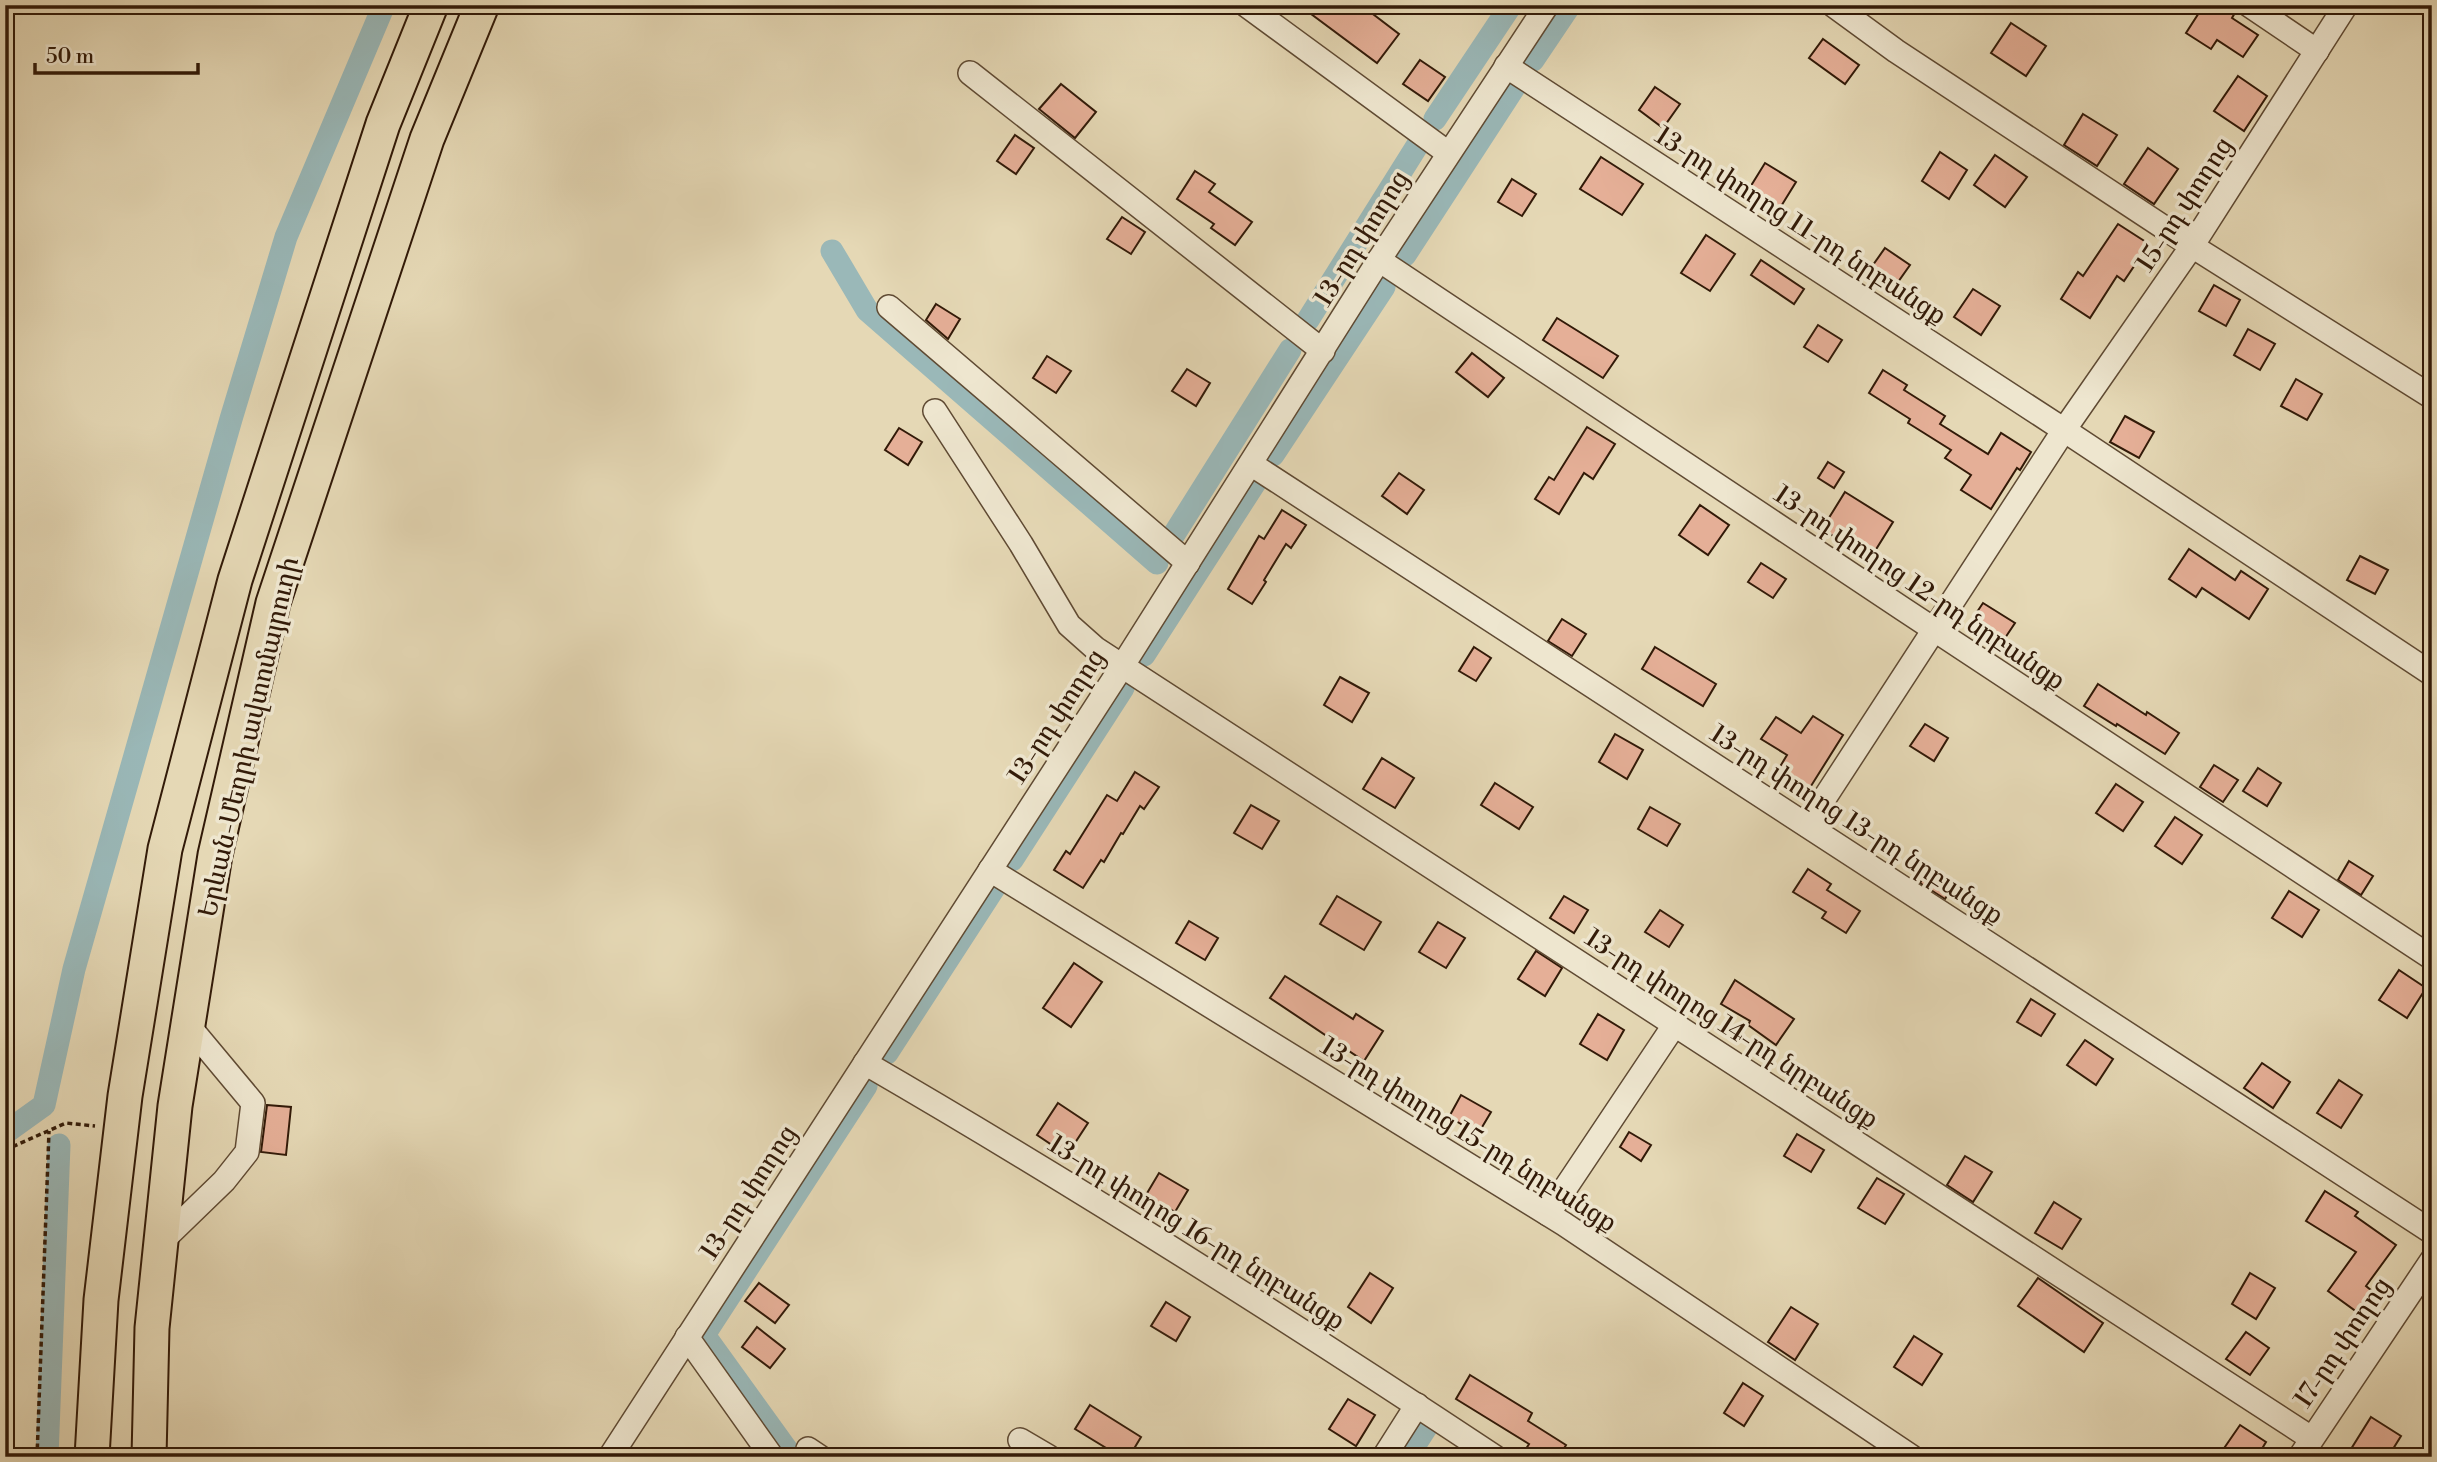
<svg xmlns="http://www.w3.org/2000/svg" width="2437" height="1462" font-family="'Libre Bodoni','Noto Serif Armenian',serif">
<rect width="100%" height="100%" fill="#e5d8b5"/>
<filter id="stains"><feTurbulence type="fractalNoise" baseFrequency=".00286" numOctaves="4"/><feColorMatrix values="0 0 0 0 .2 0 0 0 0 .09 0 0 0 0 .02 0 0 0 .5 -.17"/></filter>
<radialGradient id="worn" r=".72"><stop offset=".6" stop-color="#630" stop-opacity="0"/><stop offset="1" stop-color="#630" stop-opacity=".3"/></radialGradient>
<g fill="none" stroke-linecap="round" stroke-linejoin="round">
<g stroke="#9ab8b8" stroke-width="23">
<polyline points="1533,60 1570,5"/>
<polyline points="1435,119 1511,5"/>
<polyline points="832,251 867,310 1157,563"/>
<polyline points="1405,255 1515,86"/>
<polyline points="1308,320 1417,146"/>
<polyline points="1273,455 1384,287"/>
<polyline points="1173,536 1290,350"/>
<polyline points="1144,655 1256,481"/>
<polyline points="1012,860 1123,688"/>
<polyline points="887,1053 994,888"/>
<polyline points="5,1133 44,1105 74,969 231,419 286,237 384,5"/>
<polyline points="47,1457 59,1145"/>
<polyline points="792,1457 704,1335 866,1086"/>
<polyline points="1407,1457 1427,1426"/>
</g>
</g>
<g fill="#e5af97" stroke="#321a08" stroke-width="2">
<polygon points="1299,5 1361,5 1399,34 1377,63"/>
<polygon points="2204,5 2235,5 2236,11 2232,18 2258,35 2243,57 2217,40 2211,49 2186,33"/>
<polygon points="2011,23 2046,46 2026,76 1991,53"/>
<polygon points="1823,39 1859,65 1845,84 1809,58"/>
<polygon points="1420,60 1445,77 1428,101 1403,84"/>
<polygon points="2238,76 2267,96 2244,131 2214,111"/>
<polygon points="1061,84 1096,112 1075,138 1039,109"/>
<polygon points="1655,87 1680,104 1663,128 1639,110"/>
<polygon points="2083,114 2117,135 2097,166 2064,145"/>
<polygon points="1015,135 1034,148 1016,174 997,161"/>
<polygon points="2148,148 2178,169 2154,204 2124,184"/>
<polygon points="1940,152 1967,170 1949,199 1922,181"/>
<polygon points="1995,155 2027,177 2005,207 1974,185"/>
<polygon points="1601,157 1643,184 1622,215 1580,189"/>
<polygon points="1765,163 1796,182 1780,208 1749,189"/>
<polygon points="1195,171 1215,184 1209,192 1252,222 1235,245 1211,228 1214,224 1177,199"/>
<polygon points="1512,179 1536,194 1522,216 1498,202"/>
<polygon points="1122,217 1145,232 1131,254 1107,239"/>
<polygon points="2118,224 2149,244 2124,281 2117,276 2090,318 2061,299 2078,272 2083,276"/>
<polygon points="1706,235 1735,254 1710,291 1681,273"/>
<polygon points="1885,248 1910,265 1893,289 1868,272"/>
<polygon points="1761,260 1804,289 1794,304 1751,275"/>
<polygon points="2214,285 2240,300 2226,326 2199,311"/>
<polygon points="1973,289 2000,306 1981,335 1954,317"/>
<polygon points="936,304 960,319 948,339 926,320"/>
<polygon points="1557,318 1618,356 1603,378 1543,340"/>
<polygon points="1818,325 1842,340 1828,362 1804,347"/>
<polygon points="2248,329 2275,344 2260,370 2234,355"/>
<polygon points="1472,353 1504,378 1488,397 1456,372"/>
<polygon points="1047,356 1071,371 1056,393 1033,378"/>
<polygon points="1187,369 1210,383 1196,406 1172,391"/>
<polygon points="1883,370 1907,385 1904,390 1945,416 1940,424 1988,454 2001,433 2031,452 2020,470 2017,468 1991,509 1961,490 1971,475 1945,458 1951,450 1908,423 1910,419 1869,393"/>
<polygon points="2296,379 2322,394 2307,420 2281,406"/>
<polygon points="2125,416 2154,432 2139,458 2110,442"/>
<polygon points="1587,427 1615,444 1593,479 1584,473 1559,514 1535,499 1549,477 1554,480"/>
<polygon points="899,428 922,442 908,465 885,450"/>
<polygon points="1828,462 1844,472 1834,488 1818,478"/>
<polygon points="1399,473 1424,490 1407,514 1382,496"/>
<polygon points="1845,492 1893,522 1870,559 1822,529"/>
<polygon points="1700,505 1729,525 1708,555 1679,535"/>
<polygon points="1282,510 1306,525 1291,548 1286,544 1264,580 1266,582 1252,604 1228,589 1259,536 1264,539"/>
<polygon points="2189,549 2235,580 2241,571 2268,589 2249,619 2202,588 2196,597 2169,579"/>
<polygon points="2360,556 2388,570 2375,594 2347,580"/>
<polygon points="1761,563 1786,579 1773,598 1748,582"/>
<polygon points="1983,603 2015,623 2001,644 1969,624"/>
<polygon points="1562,619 1586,634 1572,656 1548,641"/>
<polygon points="1474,647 1491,658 1476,681 1459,671"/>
<polygon points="1655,647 1716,684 1703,706 1642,669"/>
<polygon points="1340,677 1369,693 1352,722 1324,705"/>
<polygon points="2098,684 2146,715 2147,712 2179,733 2165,754 2117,724 2116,726 2084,706"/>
<polygon points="1813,716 1843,735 1806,794 1775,775 1787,755 1761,739 1776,717 1801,733"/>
<polygon points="1925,724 1948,738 1934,761 1910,746"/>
<polygon points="1615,734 1643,750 1627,779 1599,762"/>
<polygon points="1382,758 1414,778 1395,808 1363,789"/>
<polygon points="2214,765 2238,780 2223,802 2200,787"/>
<polygon points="2258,768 2281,783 2267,806 2243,791"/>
<polygon points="1135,772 1159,787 1144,809 1140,806 1123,834 1121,833 1104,862 1101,860 1083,888 1054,870 1066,851 1070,854 1107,795 1117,801"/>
<polygon points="1495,783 1533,807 1519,829 1481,805"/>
<polygon points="2116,784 2143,802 2123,831 2096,813"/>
<polygon points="1251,805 1279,821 1262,849 1234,833"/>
<polygon points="1650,807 1680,824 1667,846 1638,829"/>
<polygon points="2175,817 2202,835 2182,864 2155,846"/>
<polygon points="2349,861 2373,876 2361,895 2338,880"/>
<polygon points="1930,867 1955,884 1945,899 1920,883"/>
<polygon points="1808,869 1831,884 1827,890 1860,911 1846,933 1822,918 1826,912 1793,892"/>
<polygon points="2289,891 2319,910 2302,937 2272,918"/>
<polygon points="1337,896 1381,922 1364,950 1320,924"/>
<polygon points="1564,896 1588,910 1574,933 1550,918"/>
<polygon points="1660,910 1683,925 1669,947 1645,932"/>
<polygon points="1189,921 1218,938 1205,960 1176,943"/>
<polygon points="1438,922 1465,938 1446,968 1419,952"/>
<polygon points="1536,951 1562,968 1545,996 1518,979"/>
<polygon points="1074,963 1102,982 1071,1027 1043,1008"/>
<polygon points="2399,970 2426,988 2407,1018 2379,1000"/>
<polygon points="1285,976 1353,1019 1356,1014 1383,1031 1364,1061 1270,998"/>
<polygon points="1735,980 1794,1019 1776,1045 1748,1025 1750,1021 1721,1004"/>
<polygon points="2031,999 2055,1014 2041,1036 2017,1022"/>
<polygon points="1598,1014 1624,1030 1607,1060 1580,1044"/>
<polygon points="2085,1040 2113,1059 2096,1085 2067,1065"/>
<polygon points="2262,1063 2290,1082 2273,1108 2244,1088"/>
<polygon points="2339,1080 2362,1095 2341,1128 2317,1113"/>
<polygon points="1461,1095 1491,1112 1478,1134 1449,1117"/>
<polygon points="1058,1103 1088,1123 1067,1155 1037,1135"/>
<polygon points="267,1105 291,1107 286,1155 261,1152"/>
<polygon points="1629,1132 1651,1145 1641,1161 1620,1147"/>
<polygon points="1797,1134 1824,1150 1811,1172 1784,1156"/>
<polygon points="1965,1156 1992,1172 1973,1202 1947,1185"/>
<polygon points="1159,1173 1188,1190 1175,1212 1146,1195"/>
<polygon points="1877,1178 1904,1194 1885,1224 1858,1208"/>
<polygon points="2325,1191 2358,1212 2355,1216 2396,1245 2366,1286 2372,1291 2357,1312 2328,1291 2356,1252 2306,1221"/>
<polygon points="2054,1202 2081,1219 2062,1249 2035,1233"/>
<polygon points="1370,1273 1393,1288 1371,1323 1348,1307"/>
<polygon points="2250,1273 2275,1288 2256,1319 2232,1304"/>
<polygon points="2038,1278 2103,1323 2084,1352 2018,1306"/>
<polygon points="759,1283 789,1305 775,1323 745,1301"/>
<polygon points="1166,1302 1190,1317 1176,1341 1151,1326"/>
<polygon points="1791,1307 1818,1324 1795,1360 1768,1342"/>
<polygon points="757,1327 785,1349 770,1368 742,1347"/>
<polygon points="2246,1332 2269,1348 2250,1375 2226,1359"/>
<polygon points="1914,1336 1942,1354 1922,1385 1894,1367"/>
<polygon points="1470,1375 1532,1413 1528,1421 1566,1445 1559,1457 1521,1457 1529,1444 1456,1399"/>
<polygon points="1743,1383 1763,1396 1744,1426 1724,1413"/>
<polygon points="1348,1399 1375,1415 1356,1446 1329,1429"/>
<polygon points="1090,1405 1141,1437 1129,1457 1121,1457 1075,1429"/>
<polygon points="2371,1417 2401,1436 2388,1457 2346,1457"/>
<polygon points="2240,1425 2266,1442 2257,1457 2218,1457"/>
</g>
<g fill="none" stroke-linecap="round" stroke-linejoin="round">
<g stroke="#5f4a33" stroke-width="26">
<g id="minor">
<polyline points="1246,5 1448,153"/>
<polyline points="1833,5 1896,51 2192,246 2432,397"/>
<polyline points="2249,5 2317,51"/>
<polyline points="1506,66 2064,430 2432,674"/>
<polyline points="970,73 1323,351"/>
<path d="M1379 260C1730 493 2079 728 2432 958"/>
<polyline points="889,307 1188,563"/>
<polyline points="935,411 1021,544 1069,625 1096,649 2311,1438"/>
<polyline points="1251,464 2432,1232"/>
<polyline points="1807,825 2064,430 2192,246 2346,5"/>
<polyline points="990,870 1564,1224 1912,1457"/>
<path d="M865 1063C1079 1187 1288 1320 1495 1457"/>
<polyline points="1548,1214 1675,1024"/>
<polyline points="161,1242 224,1181 247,1152 253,1103 188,1025"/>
<polyline points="687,1337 772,1457"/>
<polyline points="1020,1440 1049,1457"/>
<polyline points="808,1449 820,1457"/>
<polyline points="610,1457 1123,665 1379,260 1547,5"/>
<polyline points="1384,1457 1417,1405"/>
<polyline points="2300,1457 2432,1260"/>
</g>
</g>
<g stroke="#321a08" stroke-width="37">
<g id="highway">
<polyline points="92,1457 101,1300 125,1096 165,849 235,580 383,124 431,5"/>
<polyline points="149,1457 152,1328 175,1106 215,855 273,603 427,139 482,5"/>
</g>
</g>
<g stroke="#321a08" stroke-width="3.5" stroke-dasharray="5 3.5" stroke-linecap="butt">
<polyline points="5,1150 66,1123 95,1126"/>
<polyline points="37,1457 49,1131"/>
</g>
<use href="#minor" stroke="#eee6cf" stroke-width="23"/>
<use href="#highway" stroke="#e5d8b5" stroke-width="33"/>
</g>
<g text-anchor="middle" stroke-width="7" stroke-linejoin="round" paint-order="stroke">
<g font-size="26" fill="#321a08" stroke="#eee6cf">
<text transform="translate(2184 204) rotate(-57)" y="9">15-րդ փողոց</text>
<text transform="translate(1801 225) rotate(33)" y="9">13-րդ փողոց 11-րդ նրբանցք</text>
<text transform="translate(1361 238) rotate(-58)" y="9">13-րդ փողոց</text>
<text transform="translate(1920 587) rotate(34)" y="9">13-րդ փողոց 12-րդ նրբանցք</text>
<text transform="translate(1056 716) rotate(-57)" y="9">13-րդ փողոց</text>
<text transform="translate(248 737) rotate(-77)" y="9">Երևան-Մեղրի ավտոմայրուղի</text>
<text transform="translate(1857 824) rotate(33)" y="9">13-րդ փողոց 13-րդ նրբանցք</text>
<text transform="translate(1732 1028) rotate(33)" y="9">13-րդ փողոց 14-րդ նրբանցք</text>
<text transform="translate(1469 1134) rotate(32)" y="9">13-րդ փողոց 15-րդ նրբանցք</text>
<text transform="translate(748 1192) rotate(-57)" y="9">13-րդ փողոց</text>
<text transform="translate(1197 1232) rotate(32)" y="9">13-րդ փողոց 16-րդ նրբանցք</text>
<text transform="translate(2342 1342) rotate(-56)" y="9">17-րդ փողոց</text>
</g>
</g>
<rect width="2437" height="1462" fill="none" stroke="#e5d8b5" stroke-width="28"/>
<rect x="7" y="7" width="2423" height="1448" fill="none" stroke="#321a08" stroke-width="3.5"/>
<rect x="14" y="14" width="2409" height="1434" fill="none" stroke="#321a08" stroke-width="2"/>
<path d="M35 63v10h163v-10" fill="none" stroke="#321a08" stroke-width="3.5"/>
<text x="46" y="63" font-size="21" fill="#321a08" stroke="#eee6cf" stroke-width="5" paint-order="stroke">50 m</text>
<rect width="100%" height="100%" filter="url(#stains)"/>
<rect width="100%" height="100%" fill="url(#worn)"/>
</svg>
